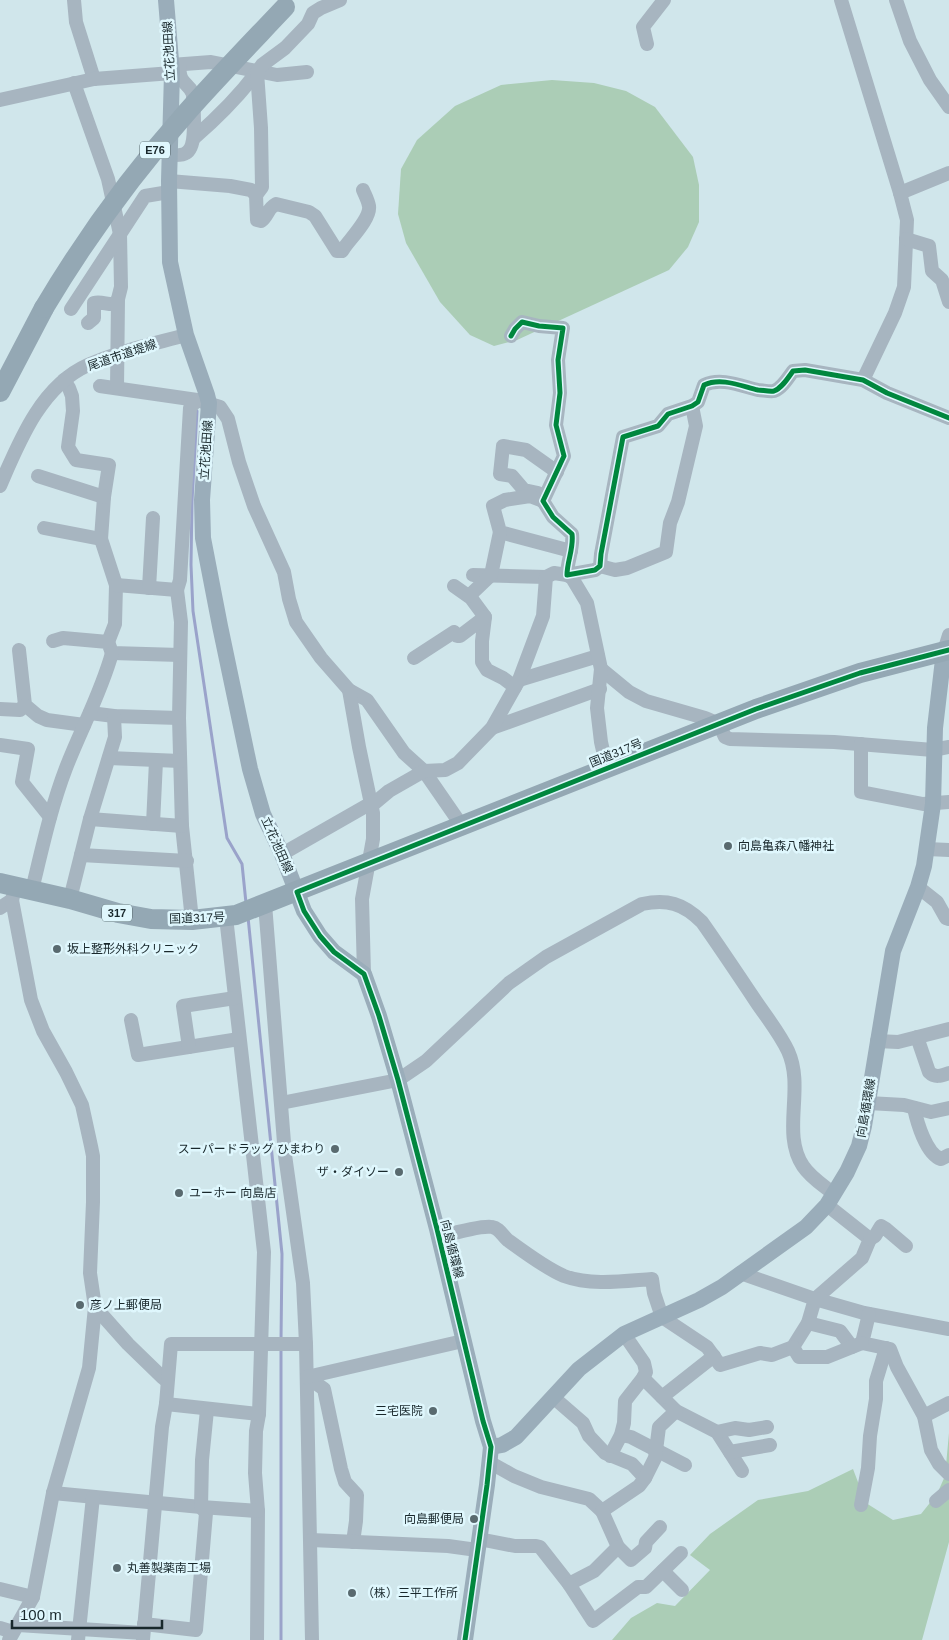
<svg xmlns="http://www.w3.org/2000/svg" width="949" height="1640" font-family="Arial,'Noto Sans JP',sans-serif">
<rect width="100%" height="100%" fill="#d0e6eb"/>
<g fill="#abcdb6">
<polygon points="552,80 594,83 626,91 655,107 693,157 699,185 699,222 688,247 669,270 517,340 494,346 470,335 440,302 406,243 398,214 401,169 417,140 455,106 501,85"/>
<polygon points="949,1433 949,1542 922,1640 612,1640 631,1618 657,1603 675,1606 710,1570 690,1555 710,1534 758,1500 808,1491 853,1469 866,1503 893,1520 921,1514 937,1494 945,1476"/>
</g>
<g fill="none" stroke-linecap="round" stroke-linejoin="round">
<g stroke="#9aa3ca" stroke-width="3">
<polyline points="197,411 192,501 191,565 193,611 227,838 242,864 246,903"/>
<polyline points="248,917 282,1254 281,1341"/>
<polyline points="281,1640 281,1348"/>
</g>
<g stroke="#a7b5c0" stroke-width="14">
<polyline points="74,0 76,22 94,79"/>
<polyline points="841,0 900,193 907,220 904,287 895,313 863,380"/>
<polyline points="896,0 910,41 930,80 949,107"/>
<polyline points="647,44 643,27 664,0"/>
<polyline points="171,65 211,62 277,75 307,72"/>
<path d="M74 83 108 179 120 234 121 287 118 299 115 304C108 305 101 301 94 303V318L88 323"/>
<polyline points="0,100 94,79 172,73"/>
<path d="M194 138C217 118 239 96 257 72"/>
<path d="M170 155C175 155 182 156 186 153 198 147 193 107 193 94 187 80 180 87 179 65"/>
<path d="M169 181 230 186 251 190 256 195 257 220 261 221C268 216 267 209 276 204L309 212 315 216 337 251H342L344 248C351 238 371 218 369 206 368 200 365 195 363 190"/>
<polyline points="900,193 949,173"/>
<polyline points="256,195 262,187 261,128 257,72 262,65 285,48 308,24 313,13 321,8 340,0"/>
<polyline points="906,239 929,246 932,271 942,280 949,302"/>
<polyline points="71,309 145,196 169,192"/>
<path d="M511 336 515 329 522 322 539 326 563 328 558 360 560 393 556 425 564 456 543 501 553 517 572 534C574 548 567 561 567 575L595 570 600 566 601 554 623 437 658 426 668 414 692 406 698 402 704 385C721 377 741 386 758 390 762 390 770 392 774 391 782 388 788 378 793 371L805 370 863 380 887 393 949 418"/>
<polyline points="64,380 69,388 72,396 73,411 68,447 76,460 109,465 104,497 101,539 116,585 115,624 108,642"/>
<polyline points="100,386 197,400 220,407 228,419 239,462 254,506 284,572 289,599 296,622 321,658 349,690 367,700 404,753 424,771 462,826"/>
<polyline points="117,388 118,299"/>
<polyline points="38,476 104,497"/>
<path d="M0 486C19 442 41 386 88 365 119 351 153 344 186 335"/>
<polyline points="538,493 524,490 512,476 500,474 503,446 526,450 557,472"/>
<polyline points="543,501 530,496 505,500 493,506 500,532 571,551"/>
<polyline points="44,528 101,539"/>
<polyline points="600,566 615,570 627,568 666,552 670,523 678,502 696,426 692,406"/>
<polyline points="473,575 546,577"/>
<polyline points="116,585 177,590 180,580 190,408 197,400"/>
<polyline points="454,586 471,598 485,617 482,641 482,662 487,670 503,678 515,687"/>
<polyline points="149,588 153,518"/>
<polyline points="177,590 181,622 179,718 182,826 192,920"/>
<polyline points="469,596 491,575 500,532"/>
<polyline points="53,641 63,638 108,642 112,653 180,655"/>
<polyline points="19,650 25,705 38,716 47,720 84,725"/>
<polyline points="944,651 949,635"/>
<polyline points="414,658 454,632 457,636 460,636 485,617"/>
<polyline points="601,669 629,692 646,701 705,718 719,724 725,737 730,739 834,742 933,750 949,747"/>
<polyline points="519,680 598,656"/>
<polyline points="349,690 359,747 373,813 373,839 362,899 364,974"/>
<polyline points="0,709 20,710 25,705"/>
<polyline points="90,713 114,716 179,718"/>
<polyline points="492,728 600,689"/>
<polyline points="861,744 861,792 923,804 949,802"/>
<polyline points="0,745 28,749 22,782 50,817"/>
<polyline points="109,758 180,761"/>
<polyline points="90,819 182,826"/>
<polyline points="153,824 156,761"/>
<polyline points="927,849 949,850"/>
<polyline points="282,854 366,806 371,806 389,791 424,771 445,770 458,763 492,728 519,680 543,616 546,577 554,573 567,575 572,578 587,603 601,669 597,708 601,742 607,768"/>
<polyline points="81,855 187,861"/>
<polyline points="918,887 937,902 946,918 949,919"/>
<path d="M32 890C42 849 51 807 66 768 81 729 101 693 112 653"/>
<polyline points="70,899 90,819 115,737 114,716"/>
<polyline points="265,904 285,1155 303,1283 306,1344 312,1640"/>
<polyline points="0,908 12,900 14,892"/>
<polyline points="226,917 264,1252 259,1414 256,1431 255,1473 258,1511 257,1640"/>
<polyline points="131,1020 138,1055 239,1039"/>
<path d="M917 1037 929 1072C935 1078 941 1076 949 1073"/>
<polyline points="877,1041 898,1042 949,1029"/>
<polyline points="189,1047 183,1006 235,998"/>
<path d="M281 1103 398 1080 426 1061 509 983 546 957 642 904C667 899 683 903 702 922 721 949 739 976 757 1003 768 1019 780 1034 788 1051 805 1088 781 1133 803 1166 811 1178 823 1185 834 1194"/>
<polyline points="868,1103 904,1105 931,1112 949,1108"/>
<path d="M914 1108C917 1122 926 1154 941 1159L949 1155"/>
<path d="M439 1237C450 1234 482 1225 492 1227 500 1228 503 1237 509 1241 524 1252 547 1269 564 1276 591 1286 624 1281 652 1279L654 1293 662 1317 707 1347 720 1365 760 1353 772 1355 793 1347 808 1323 815 1299 862 1258 870 1239 827 1205"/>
<polyline points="870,1239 875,1236 881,1226 886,1229 906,1246"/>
<polyline points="740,1273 815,1299 864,1313 949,1329"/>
<polyline points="95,1307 128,1344 162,1377 167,1381"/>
<polyline points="869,1314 862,1343 890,1349 897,1367 924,1416 931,1450 939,1464 949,1474"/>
<polyline points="808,1323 840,1331 852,1347"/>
<polyline points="793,1347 799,1357 827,1357 862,1343"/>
<polyline points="307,1377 324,1389 341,1469 345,1482 357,1495 356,1521 353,1542"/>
<polyline points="307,1377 463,1341"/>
<polyline points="643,1378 676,1411 717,1432 742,1471"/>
<polyline points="662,1397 714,1356"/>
<polyline points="166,1404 259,1414"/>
<polyline points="924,1416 949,1403"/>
<polyline points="717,1432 735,1428 749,1430 767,1427"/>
<polyline points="621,1435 631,1437 685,1465"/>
<polyline points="730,1452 770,1445"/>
<polyline points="610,1456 621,1435 624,1423 625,1401 643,1378 646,1372 644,1363 624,1334"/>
<polyline points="489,1462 514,1476 541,1487 589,1499 602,1511 639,1486 645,1478 632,1464 605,1453 589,1436 583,1423 553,1397"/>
<polyline points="645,1478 655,1458 659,1427 676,1411"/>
<polyline points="53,1493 201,1507 258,1511"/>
<polyline points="936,1501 949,1490"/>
<polyline points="861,1505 868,1468 870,1436 876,1399 876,1381 886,1348"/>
<polyline points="602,1511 618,1547 631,1560 645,1548 646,1542 660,1527"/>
<polyline points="479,1539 515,1546 536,1546 540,1547 569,1584 594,1571 618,1547"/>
<polyline points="311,1540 448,1546 477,1550"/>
<polyline points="663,1571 682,1590"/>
<polyline points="569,1584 593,1621 638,1587 646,1587 681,1553"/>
<polyline points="0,1589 33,1597"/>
<polyline points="144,1624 196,1630 206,1513 201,1507 202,1460 207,1410"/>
<polyline points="18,1625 143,1633"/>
<polyline points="0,1628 13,1632"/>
<polyline points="9,1640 33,1597 53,1493 89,1368 95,1307 90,1273 93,1202 93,1156 91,1146 82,1105 66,1072 43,1031 31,1000 12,900"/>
<polyline points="78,1640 93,1497"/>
<polyline points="143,1640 162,1427 166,1404 171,1344 306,1344"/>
</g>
<g stroke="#9aadba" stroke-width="16">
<polyline points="166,0 172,73 169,181 170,262 186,335 207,395 209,403 202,500 203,538 220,626 250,769 263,814 282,854 304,911 320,936 334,952 364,974 379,1016 398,1080 437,1229 483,1421 491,1447 487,1485 465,1640"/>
<polyline points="491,1447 502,1445 516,1437 579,1369 624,1334 699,1300 722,1287 806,1227 827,1205 847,1172 859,1146 864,1126 893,951 918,887 924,866 933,804 935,728 944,651"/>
</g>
<g stroke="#94a8b4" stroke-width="20">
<polyline points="0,392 44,308"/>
<polyline points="0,883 70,899 118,913 151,919 192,920 236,915 756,709 860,673 949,650"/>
</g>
<path stroke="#94a8b4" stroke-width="20" d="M44 308C85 239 133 173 187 112 218 77 252 42 285 7"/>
<g stroke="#dff7fd" stroke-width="8">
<g id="cycleway">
<path d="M511 336 515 329 522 322 539 326 563 328 558 360 560 393 556 425 564 456 543 501 553 517 572 534C574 548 567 561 567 575L595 570 600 566 601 554 623 437 658 426 668 414 692 406 698 402 704 385C721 377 741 386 758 390 762 390 770 392 774 391 782 388 788 378 793 371L805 370 863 380 887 393 949 418"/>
<polyline points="465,1640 487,1485 491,1447 483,1421 437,1229 398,1080 379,1016 364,974 334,952 320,936 304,911 297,892 756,709 860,673 949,650"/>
</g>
</g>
<use href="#cycleway" stroke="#00873e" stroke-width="5"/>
</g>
<g fill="#596a6f" stroke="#dff7fd" stroke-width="2">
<circle cx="728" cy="846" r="5"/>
<circle cx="57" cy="949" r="5"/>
<circle cx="335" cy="1149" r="5"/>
<circle cx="399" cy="1172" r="5"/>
<circle cx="179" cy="1193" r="5"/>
<circle cx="80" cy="1305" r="5"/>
<circle cx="433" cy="1411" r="5"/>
<circle cx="474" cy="1519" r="5"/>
<circle cx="117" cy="1568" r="5"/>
<circle cx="352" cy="1593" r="5"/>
</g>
<g text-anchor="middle" stroke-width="5" stroke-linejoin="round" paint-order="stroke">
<g fill="#dff7fd" stroke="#54666b" stroke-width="1">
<rect x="140" y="141.5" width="30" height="17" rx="4"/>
<rect x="102" y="904.5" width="30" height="17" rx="4"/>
</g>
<g font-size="11" font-weight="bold" fill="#19282c">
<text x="155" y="154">E76</text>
<text x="117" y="917">317</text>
</g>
<g font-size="12" fill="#19282c" stroke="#dff7fd">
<text transform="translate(169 51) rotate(-93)" y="4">立花池田線</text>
<text transform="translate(122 355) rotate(-19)" y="4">尾道市道堤線</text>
<text transform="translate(206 450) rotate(-86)" y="4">立花池田線</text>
<text transform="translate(616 753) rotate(-22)" y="4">国道317号</text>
<text transform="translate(277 845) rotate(66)" y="4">立花池田線</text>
<text transform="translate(197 918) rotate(-2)" y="4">国道317号</text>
<text transform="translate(866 1108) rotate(-80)" y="4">向島循環線</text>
<text transform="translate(452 1249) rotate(76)" y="4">向島循環線</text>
</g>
<g font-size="12" fill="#19282c" stroke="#dff7fd" text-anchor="start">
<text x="738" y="850">向島亀森八幡神社</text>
<text x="67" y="953">坂上整形外科クリニック</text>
<text x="325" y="1153" text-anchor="end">スーパードラッグ ひまわり</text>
<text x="389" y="1176" text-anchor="end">ザ・ダイソー</text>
<text x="189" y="1197">ユーホー 向島店</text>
<text x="90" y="1309">彦ノ上郵便局</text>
<text x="423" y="1415" text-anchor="end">三宅医院</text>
<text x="464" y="1523" text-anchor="end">向島郵便局</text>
<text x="127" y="1572">丸善製薬南工場</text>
<text x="362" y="1597">（株）三平工作所</text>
</g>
</g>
<path d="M12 1620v8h150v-8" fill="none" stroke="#19282c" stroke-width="2.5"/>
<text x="20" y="1620" font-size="15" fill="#19282c" stroke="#dff7fd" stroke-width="4" paint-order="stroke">100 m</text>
</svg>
